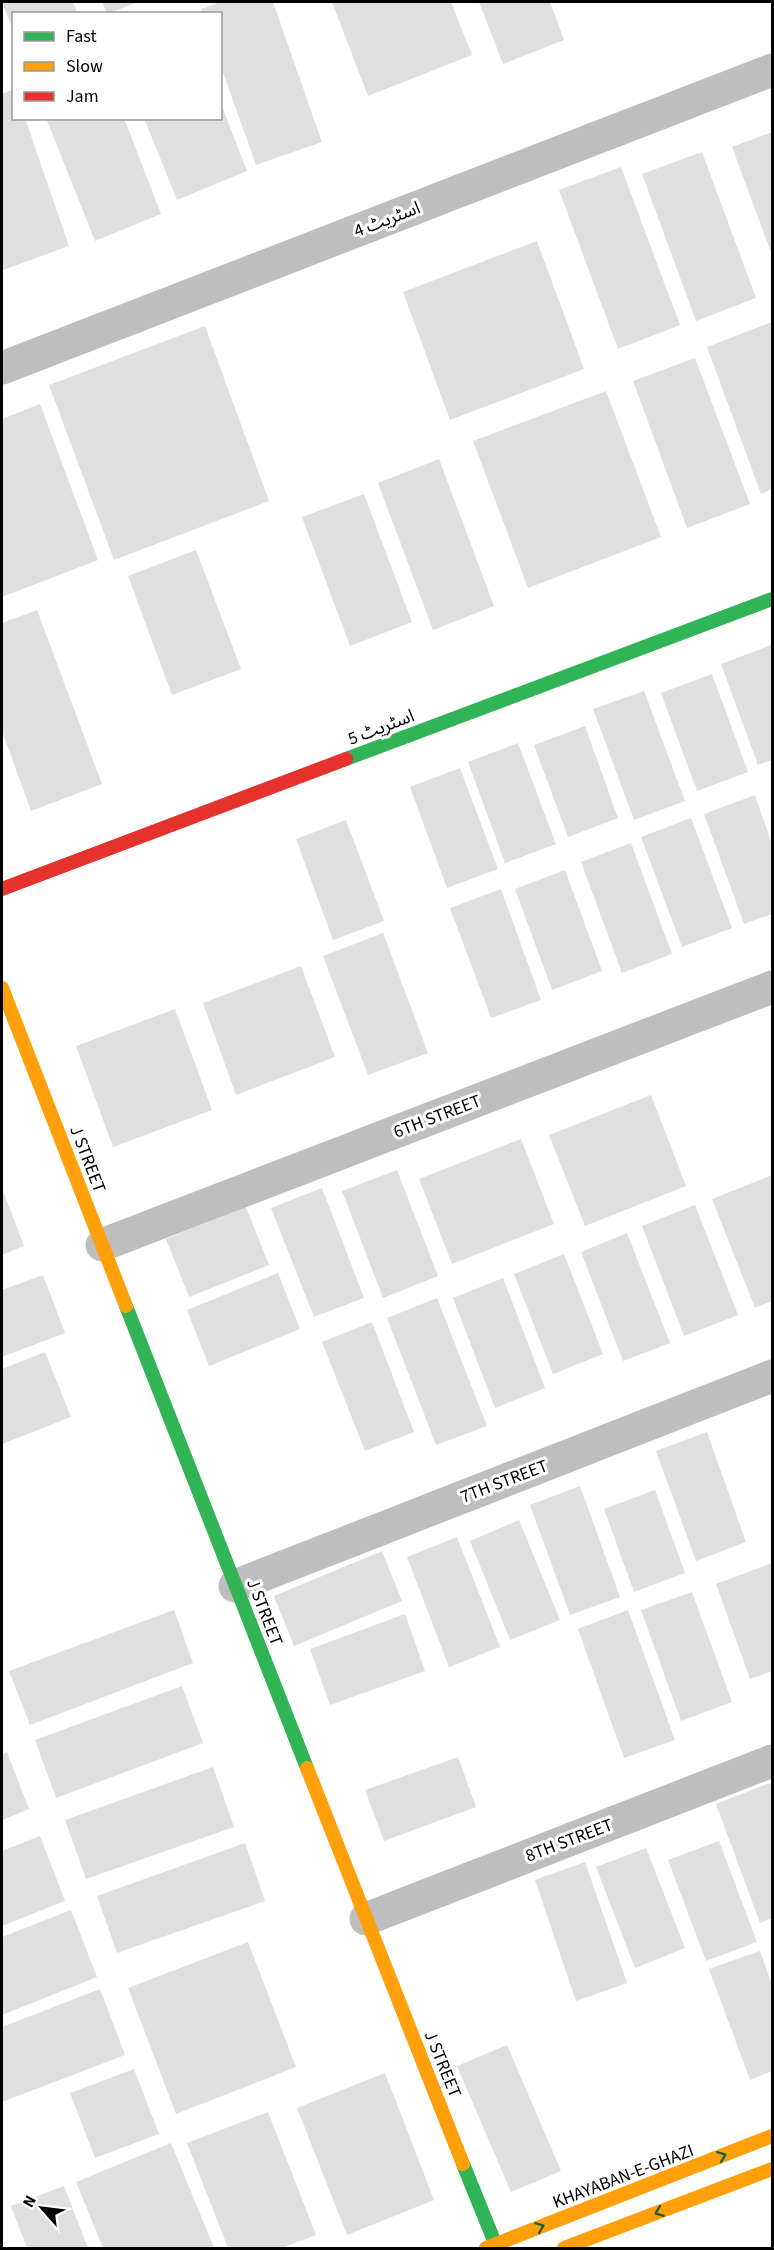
<svg xmlns="http://www.w3.org/2000/svg" width="774" height="2250" font-family="'Source Sans 3','Noto Sans Arabic',sans-serif">
<rect width="100%" height="100%" fill="#fff"/>
<g fill="#dfdfdf">
<polygon points="2,2 73,2 78,14 14,14 13,30"/>
<polygon points="102,2 138,2 107,14"/>
<polygon points="221,2 273,2 322,142 256,165 220,64 220,14 203,14 201,9"/>
<polygon points="332,2 451,2 472,55 368,96"/>
<polygon points="479,2 550,2 564,40 503,64"/>
<polygon points="14,89 14,118 25,118 69,246 3,270 2,265 2,94"/>
<polygon points="221,104 247,171 177,200 144,118 220,118"/>
<polygon points="46,118 124,118 161,214 95,241"/>
<polygon points="772,132 772,255 732,147"/>
<polygon points="702,152 756,298 696,321 642,174"/>
<polygon points="621,167 680,325 618,349 559,190"/>
<polygon points="537,241 584,369 450,420 403,292"/>
<polygon points="772,322 772,489 761,494 707,347"/>
<polygon points="205,326 269,501 114,560 49,385"/>
<polygon points="695,358 750,504 687,528 633,381"/>
<polygon points="606,391 661,537 528,588 473,441"/>
<polygon points="40,404 98,560 2,597 2,419"/>
<polygon points="439,459 494,606 433,630 378,483"/>
<polygon points="364,494 412,622 350,646 302,517"/>
<polygon points="196,550 241,669 172,695 128,576"/>
<polygon points="37,610 102,784 31,811 2,731 2,623"/>
<polygon points="771,645 772,760 758,765 721,664"/>
<polygon points="712,674 748,772 697,791 661,693"/>
<polygon points="644,691 685,801 634,820 593,709"/>
<polygon points="585,726 618,818 568,837 534,745"/>
<polygon points="518,743 556,844 505,863 468,762"/>
<polygon points="460,768 498,869 447,888 410,787"/>
<polygon points="755,795 772,844 772,914 744,924 704,814"/>
<polygon points="691,818 732,928 682,947 641,837"/>
<polygon points="346,820 384,921 333,940 296,839"/>
<polygon points="631,843 672,954 622,973 581,862"/>
<polygon points="565,870 602,971 552,990 515,889"/>
<polygon points="501,889 541,1000 491,1018 450,908"/>
<polygon points="383,933 428,1053 368,1075 323,956"/>
<polygon points="301,966 335,1057 236,1095 203,1003"/>
<polygon points="175,1009 212,1110 113,1147 76,1046"/>
<polygon points="651,1095 686,1186 585,1226 549,1135"/>
<polygon points="521,1139 554,1224 452,1264 419,1179"/>
<polygon points="397,1170 438,1276 383,1298 342,1191"/>
<polygon points="772,1175 772,1301 755,1308 712,1199"/>
<polygon points="2,1188 24,1246 2,1255"/>
<polygon points="322,1188 364,1298 314,1317 271,1208"/>
<polygon points="695,1205 738,1315 684,1336 642,1226"/>
<polygon points="246,1207 269,1265 189,1297 166,1239"/>
<polygon points="627,1233 670,1343 623,1361 581,1252"/>
<polygon points="564,1254 603,1354 553,1374 514,1274"/>
<polygon points="278,1273 300,1329 209,1366 187,1310"/>
<polygon points="43,1275 65,1333 2,1357 2,1290"/>
<polygon points="503,1278 545,1388 495,1408 453,1298"/>
<polygon points="437,1298 487,1426 436,1445 387,1318"/>
<polygon points="372,1322 414,1432 365,1451 322,1342"/>
<polygon points="45,1352 71,1417 2,1444 2,1369"/>
<polygon points="707,1432 746,1542 696,1561 656,1451"/>
<polygon points="580,1486 620,1597 570,1615 530,1505"/>
<polygon points="655,1490 685,1573 634,1592 604,1509"/>
<polygon points="519,1520 560,1620 510,1640 470,1541"/>
<polygon points="457,1537 500,1647 449,1667 407,1557"/>
<polygon points="382,1551 402,1601 294,1646 274,1596"/>
<polygon points="772,1563 772,1671 750,1679 716,1584"/>
<polygon points="692,1592 732,1702 681,1721 641,1610"/>
<polygon points="174,1610 193,1663 30,1725 9,1671"/>
<polygon points="628,1610 675,1740 624,1758 578,1629"/>
<polygon points="405,1614 425,1671 330,1705 310,1649"/>
<polygon points="182,1686 203,1743 56,1798 35,1740"/>
<polygon points="7,1752 29,1809 2,1820 2,1754"/>
<polygon points="458,1757 476,1807 384,1841 365,1790"/>
<polygon points="213,1767 234,1827 86,1879 65,1820"/>
<polygon points="770,1783 772,1790 772,1918 760,1923 716,1804"/>
<polygon points="40,1836 65,1901 2,1926 2,1851"/>
<polygon points="719,1841 757,1942 706,1961 668,1860"/>
<polygon points="245,1843 265,1901 117,1953 97,1896"/>
<polygon points="646,1848 685,1948 635,1968 596,1867"/>
<polygon points="585,1862 627,1983 576,2001 535,1880"/>
<polygon points="71,1910 97,1977 2,2015 2,1937"/>
<polygon points="248,1942 296,2067 176,2114 128,1988"/>
<polygon points="760,1951 772,1985 772,2071 750,2080 709,1969"/>
<polygon points="100,1989 125,2055 2,2102 2,2027"/>
<polygon points="507,2045 561,2171 511,2192 457,2066"/>
<polygon points="134,2069 159,2134 95,2158 70,2093"/>
<polygon points="385,2073 434,2200 347,2235 297,2108"/>
<polygon points="268,2112 316,2235 282,2248 228,2248 187,2143"/>
<polygon points="171,2143 214,2248 103,2248 76,2182"/>
<polygon points="64,2186 88,2248 27,2248 11,2206"/>
</g>
<g fill="none" stroke-linecap="round" stroke-linejoin="round">
<g stroke="#bebebe" stroke-width="33">
<polyline points="2,368 772,70"/>
<polyline points="102,1245 772,987"/>
<polyline points="235,1586 772,1376"/>
<polyline points="366,1919 772,1761"/>
</g>
<g stroke="#30b455" stroke-width="14">
<polyline points="346,759 772,599"/>
<polyline points="126,1306 307,1768"/>
<polyline points="463,2164 497,2248"/>
</g>
<g stroke="#ff9f0a" stroke-width="14">
<polyline points="2,988 126,1306"/>
<polyline points="307,1768 463,2164"/>
<polyline points="486,2248 772,2136"/>
<polyline points="564,2248 772,2169"/>
</g>
<polyline stroke="#e5322d" stroke-width="14" points="2,889 346,759"/>
</g>
<defs><path id="oneway-chevron" d="M-2-3.5L2.5 0L-2 3.5" fill="none" stroke-width="1.6" stroke-linecap="round" stroke-linejoin="round" transform="scale(1.5)"/></defs>
<g stroke="#1a632f">
<use href="#oneway-chevron" transform="translate(722 2156) rotate(-21)"/>
<use href="#oneway-chevron" transform="translate(659 2212) rotate(159)"/>
<use href="#oneway-chevron" transform="translate(540 2227) rotate(-21)"/>
</g>
<g text-anchor="middle" stroke-width="6" stroke-linejoin="round" paint-order="stroke">
<g font-size="18" fill="#000" stroke="#fff">
<text transform="translate(387 219) rotate(-21)" y="6">اسٹریٹ 4</text>
<text transform="translate(381 727) rotate(-21)" y="6">اسٹریٹ 5</text>
<text transform="translate(437 1116) rotate(-21)" y="6">6TH STREET</text>
<text transform="translate(88 1159) rotate(69)" y="6">J STREET</text>
<text transform="translate(504 1481) rotate(-21)" y="6">7TH STREET</text>
<text transform="translate(265 1612) rotate(69)" y="6">J STREET</text>
<text transform="translate(569 1840) rotate(-21)" y="6">8TH STREET</text>
<text transform="translate(443 2064) rotate(68)" y="6">J STREET</text>
<text transform="translate(623 2176) rotate(-21)" y="6">KHAYABAN-E-GHAZI</text>
</g>
</g>
<rect width="774" height="2250" fill="none" stroke="#000000" stroke-width="6"/>
<rect x="12" y="12" width="210" height="108" fill="#ffffff" stroke="#999999" stroke-width="1.5"/>
<rect x="24" y="32" width="30" height="9" fill="#30b455" stroke="#999999" stroke-width="1.5"/>
<text x="66" y="42" font-size="18" fill="#000000">Fast</text>
<rect x="24" y="62" width="30" height="9" fill="#ff9f0a" stroke="#999999" stroke-width="1.5"/>
<text x="66" y="72" font-size="18" fill="#000000">Slow</text>
<rect x="24" y="92" width="30" height="9" fill="#e5322d" stroke="#999999" stroke-width="1.5"/>
<text x="66" y="102" font-size="18" fill="#000000">Jam</text>
<g transform="translate(42 2208) rotate(298)" stroke="#ffffff" stroke-width="4.5" paint-order="stroke">
<path d="M0-4.5L10 22L0 15L-10 22Z" fill="#000000"/>
<text y="-9" font-size="16" font-weight="bold" text-anchor="middle" fill="#000000">N</text>
</g>
</svg>
